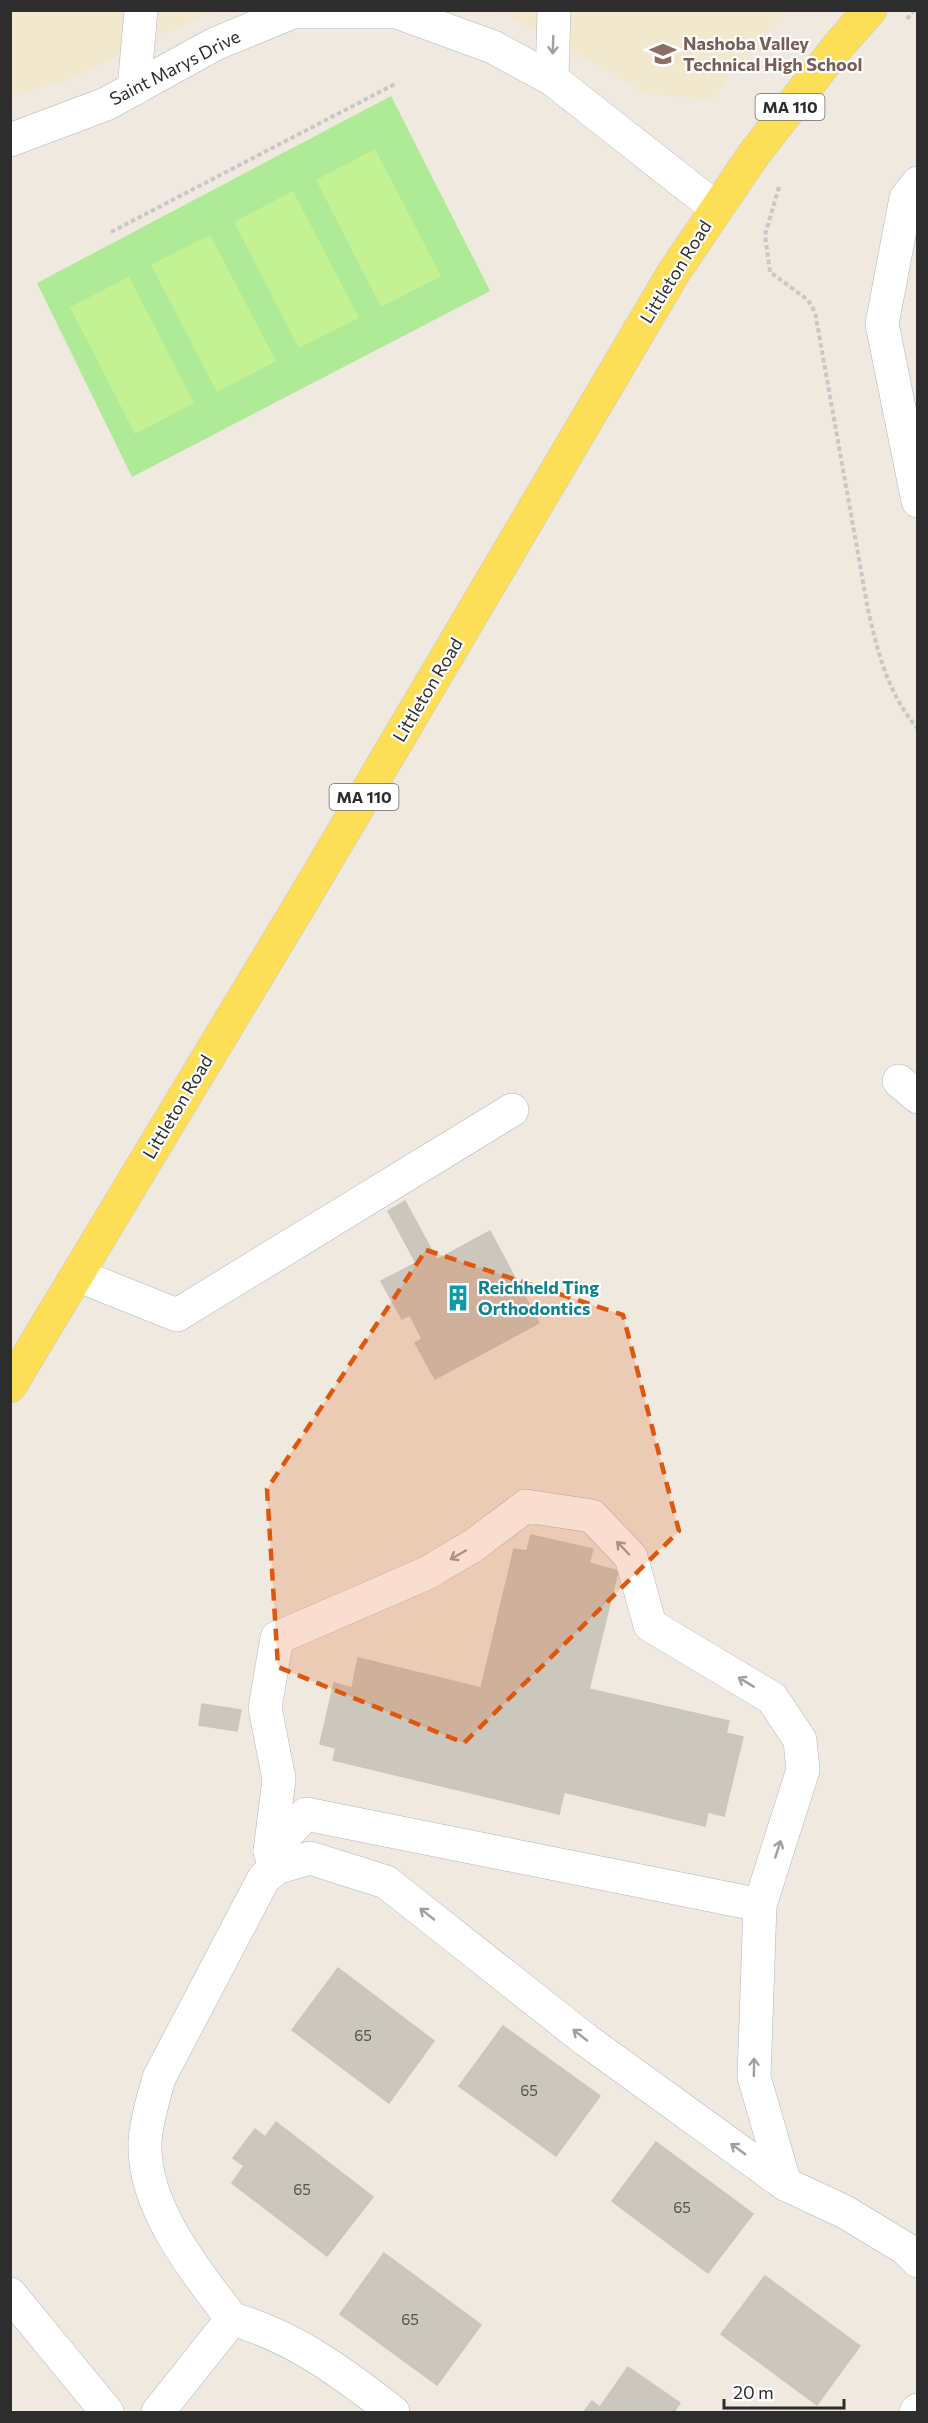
<svg xmlns="http://www.w3.org/2000/svg" width="928" height="2423" font-family="Commissioner,sans-serif">
<rect width="100%" height="100%" fill="#efe9df"/>
<g fill="#f2e8cd">
<polygon points="11,11 212,11 63,82 11,96"/>
<polygon points="501,11 784,11 711,99 648,94"/>
</g>
<polygon fill="#afea97" points="391,96 490,291 132,477 37,283"/>
<g fill="#c4f293">
<polygon points="375,149 441,276 381,307 316,180"/>
<polygon points="293,191 359,318 299,348 234,222"/>
<polygon points="210,235 276,361 217,392 151,265"/>
<polygon points="129,277 194,403 135,434 70,307"/>
</g>
<g fill="#cbc7bd" stroke="#cbc6b8" stroke-width="1.5">
<polygon points="405,1201 437,1260 490,1231 539,1323 435,1379 415,1343 422,1339 410,1315 402,1319 381,1281 416,1263 388,1211"/>
<polygon points="531,1535 593,1549 589,1563 618,1571 589,1689 729,1721 726,1733 743,1737 724,1816 708,1812 705,1826 564,1792 559,1814 333,1760 336,1748 320,1744 334,1683 352,1688 358,1658 481,1688 514,1549 527,1551"/>
<polygon points="202,1704 241,1710 237,1731 199,1725"/>
<polygon points="338,1968 434,2041 389,2103 292,2030"/>
<polygon points="503,2026 600,2096 556,2156 459,2086"/>
<polygon points="276,2122 373,2197 327,2256 232,2183 244,2166 233,2158 255,2129 265,2137"/>
<polygon points="656,2142 753,2214 708,2273 612,2201"/>
<polygon points="384,2253 481,2325 437,2385 340,2314"/>
<polygon points="765,2276 860,2346 817,2405 721,2334"/>
<polygon points="628,2367 680,2403 674,2412 584,2412 592,2401 600,2407"/>
</g>
<g fill="none" stroke-linecap="round" stroke-linejoin="round">
<g stroke="#b3b4c2" stroke-width="34">
<g id="minor">
<polyline points="552,79 554,10"/>
<polyline points="134,89 141,10"/>
<polyline points="10,140 106,104 215,44 293,12 397,12 493,47 552,79 716,208"/>
<polyline points="918,183 906,198 882,324 918,501"/>
<polyline points="899,1081 918,1097"/>
<polyline points="77,1275 177,1315 512,1110"/>
<polyline points="270,1851 279,1779 265,1708 277,1638 427,1573 474,1545 526,1506 592,1516 631,1557 650,1625 772,1698 800,1740 803,1770 760,1905 754,2077 785,2184"/>
<polyline points="272,1858 270,1851 306,1814 760,1905"/>
<polyline points="10,2294 107,2412"/>
<path d="M232 2319C195 2270 142 2206 145 2141 147 2119 153 2099 159 2078L264 1878 276 1868 310 1858 386 1882 586 2040 785 2184 845 2212 906 2249 918 2261"/>
<path d="M158 2412 232 2319C293 2336 343 2373 393 2412"/>
<polyline points="916,2412 918,2410"/>
</g>
</g>
<g stroke="#c8c8c8" stroke-width="34">
<polyline id="major" points="10,1386 306,895 674,272 754,154 840,44 870,10"/>
</g>
<g stroke="#c8c8c8" stroke-width="4" stroke-dasharray="4.5 3" stroke-linecap="butt">
<polyline points="907,19 914,10"/>
<path d="M779 187 765 235 770 272 808 300 815 312 868 610C878 653 888 694 918 729"/>
<polyline points="111,232 395,84"/>
</g>
<use href="#minor" stroke="#fff" stroke-width="33"/>
<use href="#major" stroke="#fcdf57" stroke-width="33"/>
</g>
<defs><path id="oneway-shaft" d="M-6 0H5M1.5-3L5.5 0L1.5 3" fill="none" stroke-width="1.6" stroke-linecap="round" stroke-linejoin="round" transform="scale(1.5)"/></defs>
<g stroke="#a0a0a0">
<use href="#oneway-shaft" transform="translate(553 45) rotate(92)"/>
<use href="#oneway-shaft" transform="translate(623 1548) rotate(-134)"/>
<use href="#oneway-shaft" transform="translate(458 1555) rotate(150)"/>
<use href="#oneway-shaft" transform="translate(746 1682) rotate(-149)"/>
<use href="#oneway-shaft" transform="translate(778 1849) rotate(-72)"/>
<use href="#oneway-shaft" transform="translate(427 1914) rotate(-142)"/>
<use href="#oneway-shaft" transform="translate(580 2035) rotate(-142)"/>
<use href="#oneway-shaft" transform="translate(754 2067) rotate(-89)"/>
<use href="#oneway-shaft" transform="translate(738 2149) rotate(-144)"/>
</g>
<path fill="#df570e" fill-opacity="0.2" stroke="#df570e" stroke-width="4.5" stroke-dasharray="12 8" stroke-linejoin="round" d="M426 1250 623 1315 679 1531 464 1743 278 1667 267 1489Z"/>
<defs>
<g id="school-bare" transform="scale(2.07)"><path d="M0-5L7-2L0 1L-7-2ZM-4 1L0 2.5L4 1V4Q0 6-4 4Z" fill="#8d6e63" stroke="#fff" stroke-width="2.5" paint-order="stroke"/></g>
<g id="building-bare" transform="scale(2.07)"><path d="M-4-6H4V6H1V3H-1V6H-4ZM-2.5-4.3h1.7v1.8h-1.7ZM.8-4.3h1.7v1.8H.8ZM-2.5-1h1.7V.8h-1.7ZM.8-1h1.7V.8H.8Z" fill="#0f9aa8" stroke="#fff" stroke-width="2.5" paint-order="stroke"/></g>
</defs>
<g fill-rule="evenodd">
<use href="#school-bare" x="663" y="54"/>
<use href="#building-bare" x="458" y="1298"/>
</g>
<g text-anchor="middle" stroke-width="4.5" stroke-linejoin="round" paint-order="stroke">
<g font-size="15" fill="#545451">
<text x="363" y="2041">65</text>
<text x="529" y="2096">65</text>
<text x="302" y="2195">65</text>
<text x="682" y="2213">65</text>
<text x="410" y="2325">65</text>
</g>
<g fill="#fff" stroke="#6c6c6c" stroke-width="1.5">
<rect x="755.5" y="94" width="69" height="26" rx="4.5"/>
<rect x="329.5" y="784" width="69" height="26" rx="4.5"/>
</g>
<g font-size="16" font-weight="bold" fill="#2d2d2d">
<text x="790" y="113">MA 110</text>
<text x="364" y="803">MA 110</text>
</g>
<g font-size="18" font-weight="bold" fill="#785e54" stroke="#fff" text-anchor="start">
<text x="683" y="50">Nashoba Valley<tspan x="683" dy="21">Technical High School</tspan></text>
</g>
<g font-size="18" fill="#2d2d2d" stroke="#fff">
<text transform="translate(175 68) rotate(-27)" y="6">Saint Marys Drive</text>
<text transform="translate(676 272) rotate(-58)" y="6">Littleton Road</text>
<text transform="translate(428 690) rotate(-59)" y="6">Littleton Road</text>
<text transform="translate(178 1107) rotate(-59)" y="6">Littleton Road</text>
</g>
<g font-size="18" font-weight="bold" fill="#0d838f" stroke="#fff" text-anchor="start">
<text x="478" y="1294">Reichheld Ting<tspan x="478" dy="21">Orthodontics</tspan></text>
</g>
</g>
<rect width="928" height="2423" fill="none" stroke="#2d2d2d" stroke-width="24"/>
<path d="M724 2399v9h120v-9" fill="none" stroke="#2d2d2d" stroke-width="3"/>
<text x="733" y="2399" font-size="18" fill="#2d2d2d" stroke="#ffffff" stroke-width="4.5" paint-order="stroke">20 m</text>
</svg>
